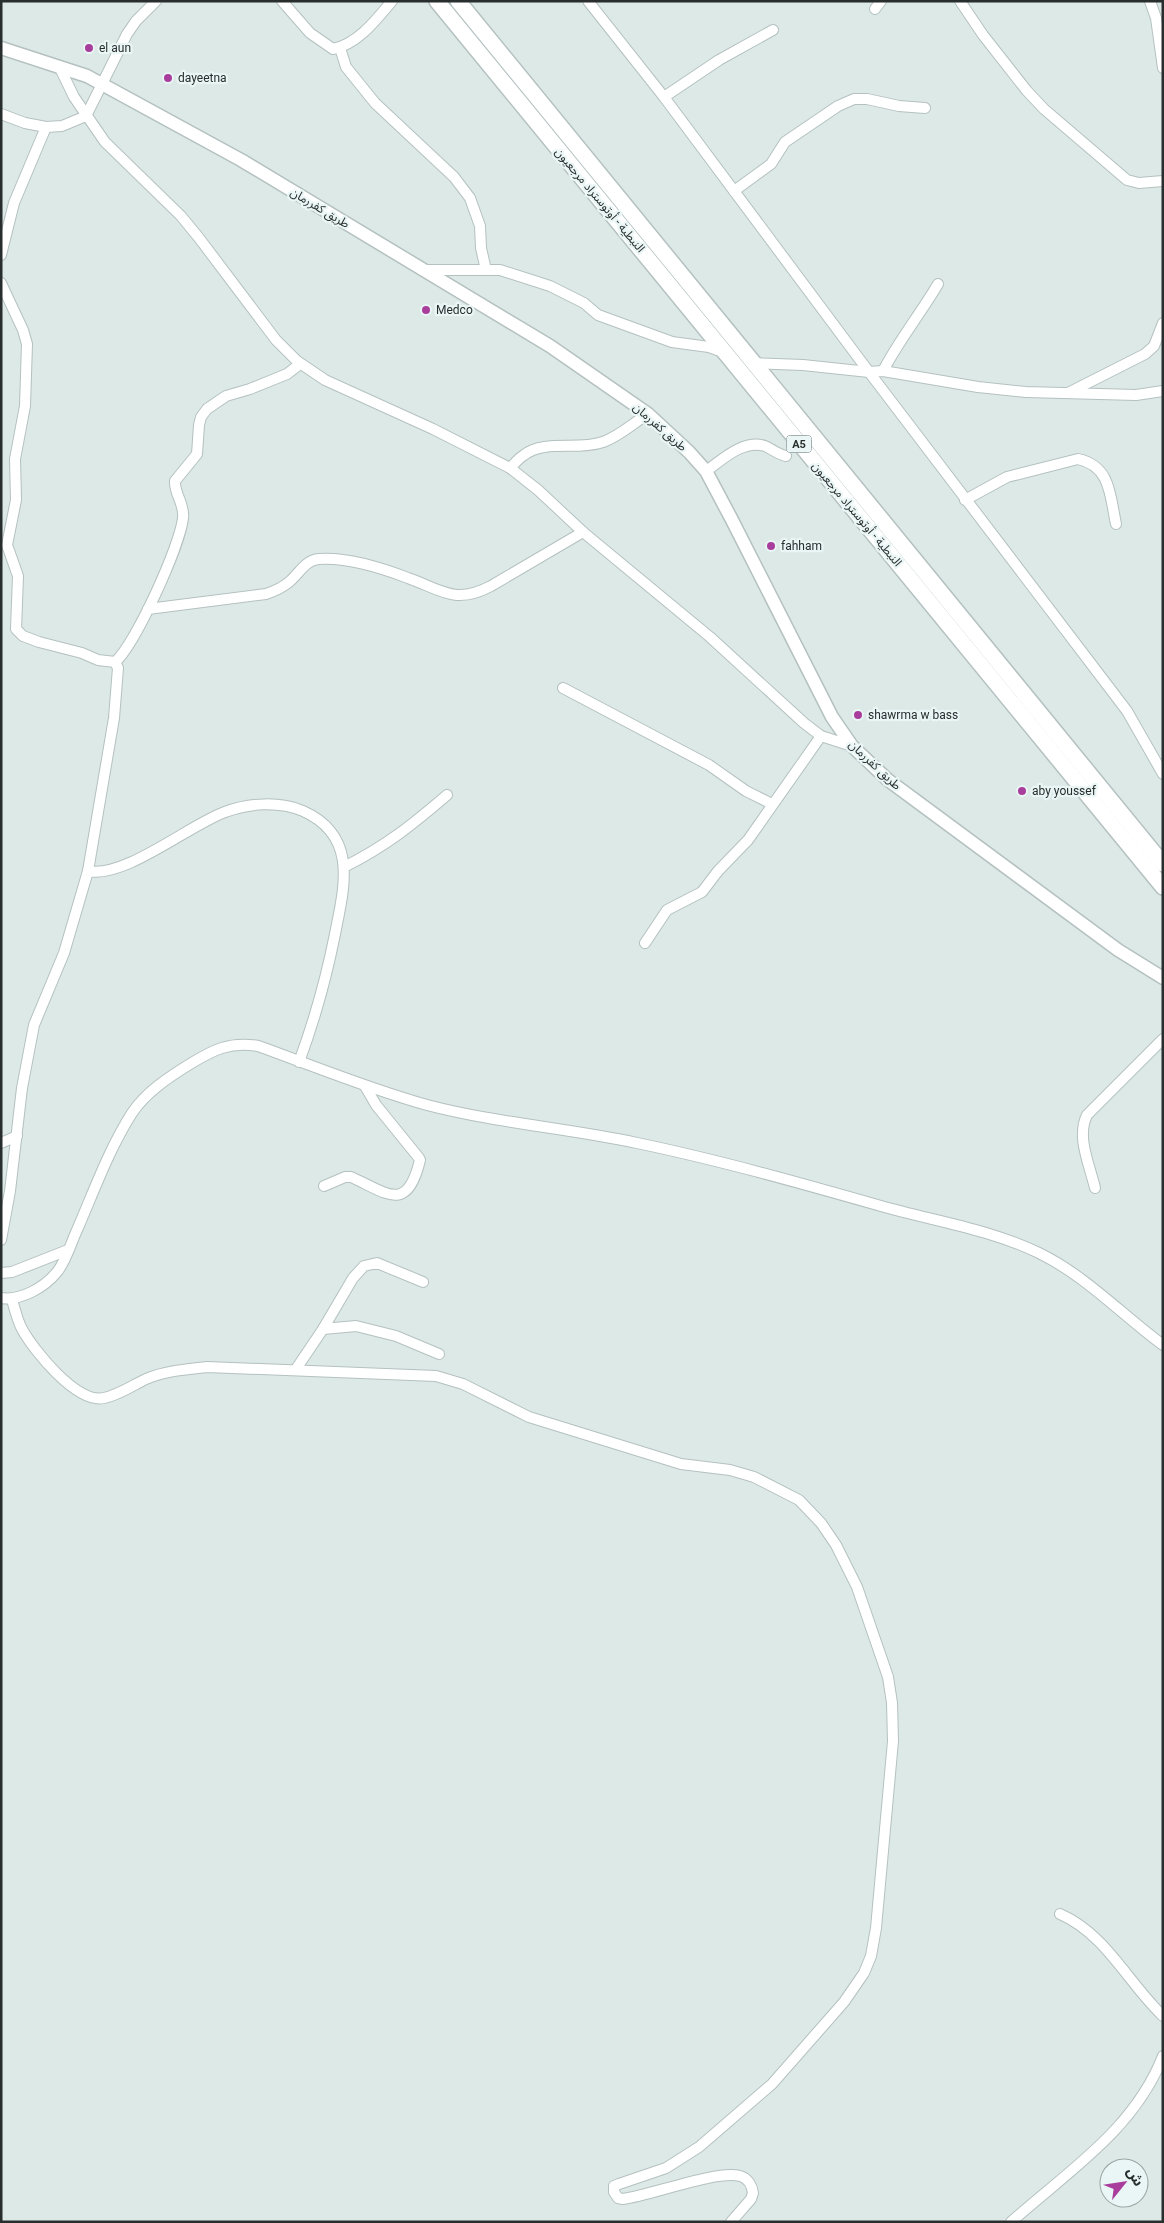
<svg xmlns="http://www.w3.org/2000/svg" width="1164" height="2223" font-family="Roboto,'Noto Sans Arabic',sans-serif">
<rect width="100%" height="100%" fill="#dce9e7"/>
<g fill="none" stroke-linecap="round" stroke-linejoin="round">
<g stroke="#b4c1c0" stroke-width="12">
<g id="minor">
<path d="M282 1 310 33 333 49C358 44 376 20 392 1"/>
<polyline points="588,1 664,97 869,372 1127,711 1163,774"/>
<polyline points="960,1 983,35 1027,91 1044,109 1127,180 1139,183 1163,181"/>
<polyline points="1150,1 1156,18 1163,68"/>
<polyline points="875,9 881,1"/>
<polyline points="340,48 346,67 375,103 454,177 470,198 480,226 481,248 486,270 500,270 550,286 584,303 598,315 672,342 709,347 723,352"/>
<polyline points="59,66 74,97 105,142 181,216 199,238 276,340 297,361 325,380 433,429 510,468 538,490 583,532 710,637 804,723 821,736 852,746"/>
<polyline points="664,97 719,60 773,30"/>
<polyline points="1,114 25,123 46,127 62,126 86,116 127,34 136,21 156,1"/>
<polyline points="734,191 771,164 785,142 838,106 854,99 867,99 899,106 925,108"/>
<polyline points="1,255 14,203 46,127"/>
<polyline points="422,270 486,270"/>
<path d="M1 283 23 330 27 344 25 406 15 459 16 500 7 545 18 576 16 629 23 636 39 642 82 653 98 660 115 662 118 668 114 718 88 871C124 879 189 825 225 812 249 803 279 801 303 811 359 836 344 888 335 934 326 979 315 1019 299 1062"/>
<polyline points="752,363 803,365 869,372 883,371 978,387 1026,392 1136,395 1163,391"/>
<path d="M883 371C899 340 921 313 938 284"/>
<polyline points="1068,393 1145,354 1154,346 1163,323"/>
<path d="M510 468C514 464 519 458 524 455 545 439 578 451 603 442 620 436 633 423 648 414"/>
<path d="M706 471C722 460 743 439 765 446 772 449 777 454 786 456"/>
<path d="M965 500 1007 477 1078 459C1111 466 1110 496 1116 524"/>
<path d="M148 609 266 594C275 591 282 588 289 582 299 574 305 560 319 559 347 557 382 568 408 578 442 590 455 605 491 586L583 532"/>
<path d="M115 662C135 645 180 546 183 518 185 504 174 494 175 481L197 454 199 425 201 417 207 409 226 396 250 389 287 374 300 364"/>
<polyline points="563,688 709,765 746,791 772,804"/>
<path d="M344 867C386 846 412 825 447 795"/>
<polyline points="645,943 667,910 702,892 718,871 748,840 821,736"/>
<polyline points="1,1143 17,1136"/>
<path d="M324 1186 345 1177H351C387 1193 407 1214 420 1160L419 1158 376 1105 365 1086"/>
<path d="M1095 1188C1090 1166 1076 1137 1087 1115L1163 1039"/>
<polyline points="1,1240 10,1191 22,1088 34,1025 64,953 88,871"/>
<polyline points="1,1273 12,1272 68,1250"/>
<path d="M1 1298C21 1301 45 1287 57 1272 66 1261 71 1243 77 1230 94 1191 109 1149 132 1113 146 1092 169 1077 190 1064 213 1050 230 1041 258 1046 314 1066 369 1089 427 1105 496 1123 567 1128 637 1143 719 1160 800 1183 881 1206 934 1221 989 1229 1039 1253 1086 1276 1121 1314 1163 1345"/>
<path d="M12 1300C15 1309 17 1320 22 1329 34 1351 77 1404 104 1398 119 1395 133 1385 146 1379 165 1371 187 1369 207 1367L436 1376 463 1384 529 1417 681 1464 730 1470 754 1477 799 1500 821 1523 836 1545 857 1587 888 1677 892 1703 893 1741 876 1928 871 1956 864 1973 844 2002 772 2084 699 2147 666 2168 619 2184 614 2186V2192L618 2198 623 2199C652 2195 716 2170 740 2176 748 2178 752 2186 753 2193L751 2199 731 2222"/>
<polyline points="323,1329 356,1326 396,1336 439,1354"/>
<polyline points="296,1369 323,1329 353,1278 364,1266 377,1263 423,1282"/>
<path d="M1060 1914C1106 1934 1128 1983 1163 2016"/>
<path d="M1011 2222C1068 2171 1134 2130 1163 2056"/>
</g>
</g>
<g stroke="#b4c1c0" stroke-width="15">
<polyline id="major" points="1,48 87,76 241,160 550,346 648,414 689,452 706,471 732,520 832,717 852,746 888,780 1118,950 1163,978"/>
</g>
<g stroke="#b4c1c0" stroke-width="18">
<g id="highway">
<polyline points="437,1 1163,887"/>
<polyline points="458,1 1163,864"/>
</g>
</g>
<use href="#minor" stroke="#fff" stroke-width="10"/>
<use href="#major" stroke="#fff" stroke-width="12"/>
<use href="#highway" stroke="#fff" stroke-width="15"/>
</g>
<g fill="#a93d9c" stroke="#e9f6f5" stroke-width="2">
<circle cx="89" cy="48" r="5"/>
<circle cx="168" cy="78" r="5"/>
<circle cx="426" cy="310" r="5"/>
<circle cx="771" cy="546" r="5"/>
<circle cx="858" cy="715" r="5"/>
<circle cx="1022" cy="791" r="5"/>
</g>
<g text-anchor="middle" stroke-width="4.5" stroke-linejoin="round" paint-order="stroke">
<rect fill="#e9f6f5" stroke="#626969" stroke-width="1" x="786.5" y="435.5" width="25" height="17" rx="4"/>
<g font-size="11" font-weight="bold" fill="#282d2d">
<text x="799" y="448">A5</text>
</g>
<g font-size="12" fill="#282d2d" stroke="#e9f6f5" text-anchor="start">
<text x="99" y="52">el aun</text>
<text x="178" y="82">dayeetna</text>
<text x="436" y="314">Medco</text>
<text x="781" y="550">fahham</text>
<text x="868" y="719">shawrma w bass</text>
<text x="1032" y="795">aby youssef</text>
</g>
<g font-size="12" fill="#282d2d" stroke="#e9f6f5">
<text transform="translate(600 200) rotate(50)" y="4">النبطية - أوتوستراد مرجعيون</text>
<text transform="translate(320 208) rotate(31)" y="4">طريق كفررمان</text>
<text transform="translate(660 427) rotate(41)" y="4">طريق كفررمان</text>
<text transform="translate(857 514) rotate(50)" y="4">النبطية - أوتوستراد مرجعيون</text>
<text transform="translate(875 765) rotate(43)" y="4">طريق كفررمان</text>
</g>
</g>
<rect width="1164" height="2223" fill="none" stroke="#282d2d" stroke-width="5"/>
<g transform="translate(1124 2183) rotate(60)"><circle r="24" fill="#e9f6f5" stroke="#9ca6a5"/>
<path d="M0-4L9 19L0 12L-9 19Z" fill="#a93d9c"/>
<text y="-8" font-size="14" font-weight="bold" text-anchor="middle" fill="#282d2d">ش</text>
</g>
</svg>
